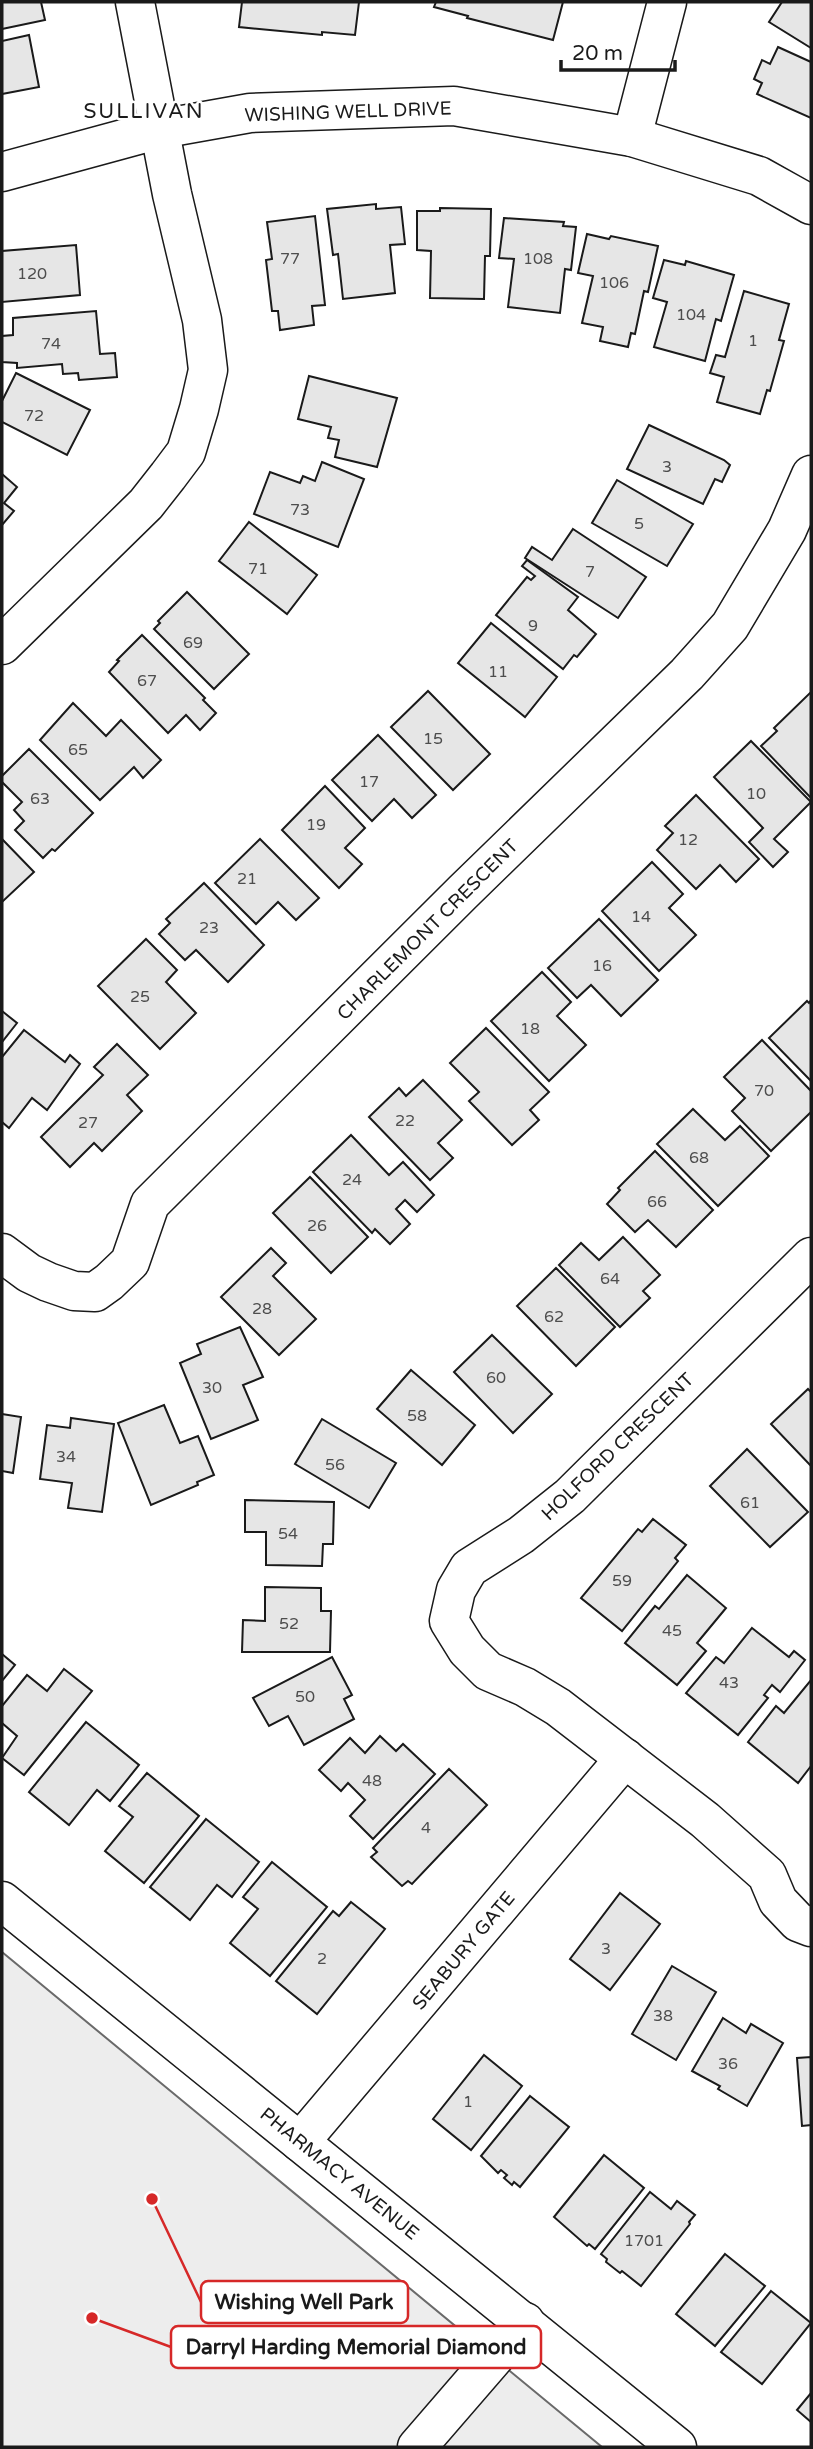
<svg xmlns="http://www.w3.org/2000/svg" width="813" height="2449" font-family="'Varela Round',sans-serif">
<rect width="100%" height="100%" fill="#fff"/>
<polygon fill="#ededed" stroke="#6a6a6a" stroke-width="2" points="2,1952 602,2447 2,2447"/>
<g fill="#e6e6e6" stroke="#1a1a1a" stroke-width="2">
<polygon points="2,2 41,2 45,20 2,29"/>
<polygon points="242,2 359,2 355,35 322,32 322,35 239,27"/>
<polygon points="436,2 563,2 553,40 467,18 468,16 434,7"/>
<polygon points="782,2 811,2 811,48 769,22"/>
<polygon points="29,35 39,87 2,94 2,41"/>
<polygon points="778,47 811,62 811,118 757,94 762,83 754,79 762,60 770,64"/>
<polygon points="376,204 376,209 401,207 405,244 390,245 395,293 343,299 338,254 333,255 327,209"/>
<polygon points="440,208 491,209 490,256 485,256 484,299 430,298 431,251 417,250 417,211 440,211"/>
<polygon points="315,216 325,305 312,306 314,325 280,330 278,311 272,311 266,260 272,259 267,222"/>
<polygon points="504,218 564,222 563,226 576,227 571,270 565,269 560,313 508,307 514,259 499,258"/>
<polygon points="587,234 609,239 611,236 658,246 648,292 644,291 635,334 631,333 628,347 600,341 603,327 582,323 593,276 578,273"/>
<polygon points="76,245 80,295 2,302 2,251"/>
<polygon points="664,260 685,265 686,261 734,275 721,321 716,319 705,361 654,347 667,302 653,298"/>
<polygon points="744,291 789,304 779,340 784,341 770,391 767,390 760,414 717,402 724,377 710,373 716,355 725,357"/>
<polygon points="96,311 100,354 115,353 117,377 79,380 78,373 63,374 62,364 17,368 17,363 2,362 2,336 13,335 13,318"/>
<polygon points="16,373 90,410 67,455 2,422 2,401"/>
<polygon points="309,376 397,398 377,467 335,457 339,440 328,438 331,427 298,419"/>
<polygon points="649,425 724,460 730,465 722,482 715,479 703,504 627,469"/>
<polygon points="322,462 364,479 338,547 254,514 270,472 300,483 303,476 315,481"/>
<polygon points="2,474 17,487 4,503 14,511 2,525"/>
<polygon points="617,480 693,524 667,566 592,523"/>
<polygon points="249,522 317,575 287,614 219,561"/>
<polygon points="573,529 646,577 618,618 525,558 532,547 552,560"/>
<polygon points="527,560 578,597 568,610 596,634 577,657 574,655 563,669 496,615 527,577 531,580 535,576 522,566"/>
<polygon points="187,592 249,654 214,689 154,629 160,623 158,621"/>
<polygon points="491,623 557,677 525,717 458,663"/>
<polygon points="142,635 205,698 203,700 216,713 200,730 186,715 168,733 109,672 119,661 117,660"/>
<polygon points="428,691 490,754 453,790 391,727"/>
<polygon points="811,692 811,798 761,746 777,731 774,728"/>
<polygon points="73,703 106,736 121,720 161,760 143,778 134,767 100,800 40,740"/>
<polygon points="378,735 436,795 412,818 394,799 372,821 332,780"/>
<polygon points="751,741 811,802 774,839 788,852 773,867 749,842 763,828 714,777"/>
<polygon points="29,749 93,813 55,851 52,849 43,858 15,830 24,821 14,810 22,802 2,782 2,776"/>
<polygon points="325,786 365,828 345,848 362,864 339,888 282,830"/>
<polygon points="696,795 759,859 736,882 720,865 696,889 657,850 673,833 665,826"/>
<polygon points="2,839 34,872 2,902"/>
<polygon points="260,839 319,898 296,920 278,902 256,924 215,883"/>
<polygon points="652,862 683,894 669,908 696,935 659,971 602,911"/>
<polygon points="204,883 264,945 228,982 196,950 185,960 159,934 170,923 166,919"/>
<polygon points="599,919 658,980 621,1016 591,985 577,998 548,968"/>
<polygon points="146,939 177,970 166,982 196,1013 160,1049 98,986"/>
<polygon points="542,972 571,1002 557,1016 586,1045 549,1081 491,1021"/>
<polygon points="811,1000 811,1081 769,1038 807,1001 809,1003"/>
<polygon points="2,1011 17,1023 2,1042"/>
<polygon points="486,1028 549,1092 530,1110 539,1120 512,1145 469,1101 479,1092 450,1063"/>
<polygon points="24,1030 65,1062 70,1055 80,1064 47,1110 32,1098 9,1128 2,1122 2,1057"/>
<polygon points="762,1040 811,1091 811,1112 771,1151 732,1111 745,1098 724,1077"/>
<polygon points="117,1044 148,1075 127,1095 142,1111 102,1151 94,1143 70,1167 41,1137 103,1075 94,1067"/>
<polygon points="423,1080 462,1120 438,1143 453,1158 430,1180 369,1117 399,1088 406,1096"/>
<polygon points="693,1109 725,1140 740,1126 769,1156 718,1206 657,1144"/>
<polygon points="351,1135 389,1175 403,1162 434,1195 417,1212 405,1200 396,1209 410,1224 390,1244 375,1229 372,1233 313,1172"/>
<polygon points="655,1151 713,1210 676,1247 648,1220 635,1232 607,1204 620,1190 618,1188"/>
<polygon points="310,1177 368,1237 331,1273 273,1213"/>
<polygon points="623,1237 660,1275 643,1291 650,1298 620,1327 559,1265 581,1243 599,1260"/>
<polygon points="271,1248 286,1263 273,1276 316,1319 279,1355 221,1297"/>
<polygon points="556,1268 615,1327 576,1366 517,1306"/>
<polygon points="240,1327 263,1377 243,1385 258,1420 211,1439 180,1363 201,1354 197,1344"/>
<polygon points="492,1335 552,1394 513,1433 454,1372"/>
<polygon points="411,1370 475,1425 442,1465 377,1409"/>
<polygon points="808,1389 811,1392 811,1466 771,1424"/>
<polygon points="164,1405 180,1443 198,1436 214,1475 197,1482 198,1485 151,1505 118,1423"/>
<polygon points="2,1414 21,1417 13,1473 2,1471"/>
<polygon points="71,1418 114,1424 102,1512 68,1508 72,1483 40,1479 47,1425 70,1428"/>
<polygon points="322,1419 396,1463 369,1508 295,1464"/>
<polygon points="747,1449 808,1512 770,1547 710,1486"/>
<polygon points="245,1500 334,1502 333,1544 323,1544 322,1566 266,1565 266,1532 245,1532"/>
<polygon points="653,1519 686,1545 675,1558 678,1561 622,1631 581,1598 638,1529 642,1532"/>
<polygon points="687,1575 726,1608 697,1643 706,1651 677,1685 625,1643 655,1606 659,1609"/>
<polygon points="265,1587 321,1588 321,1611 331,1611 330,1652 242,1652 243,1620 265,1621"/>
<polygon points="752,1628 789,1657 794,1651 805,1660 780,1692 772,1685 764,1695 768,1698 738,1735 686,1693 716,1657 724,1663"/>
<polygon points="2,1654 15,1665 2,1681"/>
<polygon points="332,1657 352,1695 344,1699 354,1719 304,1745 288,1716 269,1726 253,1698"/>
<polygon points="64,1669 92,1691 24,1775 2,1758 17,1736 2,1723 2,1706 27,1675 47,1691"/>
<polygon points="811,1680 811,1766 798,1783 748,1742 776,1706 784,1713"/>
<polygon points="86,1722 139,1765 110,1801 97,1790 69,1825 29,1792"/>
<polygon points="380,1736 396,1751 403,1744 435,1774 373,1839 350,1816 365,1800 348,1783 341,1791 319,1770 350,1738 365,1753"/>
<polygon points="449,1769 487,1805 412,1884 408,1881 402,1886 371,1857 377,1852 373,1848"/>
<polygon points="147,1773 199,1816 144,1883 105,1851 133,1817 119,1806"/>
<polygon points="206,1819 259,1862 232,1897 217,1885 190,1920 150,1887"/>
<polygon points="272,1862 327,1907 270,1976 230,1943 258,1909 243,1897"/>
<polygon points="620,1893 660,1924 610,1990 570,1959"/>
<polygon points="351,1902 385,1929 317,2014 276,1981 333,1911 339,1916"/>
<polygon points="672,1966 716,1992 676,2060 632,2034"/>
<polygon points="723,2018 746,2033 751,2024 783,2043 747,2106 718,2089 720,2086 692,2071"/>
<polygon points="484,2055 522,2086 471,2150 433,2119"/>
<polygon points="811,2057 811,2125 802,2126 797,2058"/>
<polygon points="530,2096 569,2127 520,2187 514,2182 512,2185 504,2178 507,2175 501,2170 498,2173 481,2156"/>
<polygon points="604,2155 644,2188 595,2249 589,2244 587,2246 554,2217"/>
<polygon points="650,2192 671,2209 677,2201 695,2215 689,2222 690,2224 641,2286 622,2271 620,2273 606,2262 607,2259 601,2254"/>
<polygon points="725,2254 765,2286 715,2346 676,2314"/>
<polygon points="771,2291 811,2323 762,2384 721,2352"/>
<polygon points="811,2393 811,2422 797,2410"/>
</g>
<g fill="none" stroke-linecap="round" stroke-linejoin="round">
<g stroke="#1a1a1a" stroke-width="41">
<g id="minor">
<polyline points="632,137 667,2"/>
<polyline points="2,172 160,129 250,113 454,106 632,137 759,176 811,205"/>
<polyline points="2,645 146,504 168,476 186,452 199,409 208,370 202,320 172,194 135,2"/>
<polyline points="2,1253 29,1273 48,1282 74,1291 95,1292 109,1282 130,1262 150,1204 463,892 687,674 730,626 787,530 811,475"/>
<polyline points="811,1257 570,1496 521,1535 469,1568 456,1590 449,1621 467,1650 488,1671 525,1687 558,1707 705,1820 767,1875 778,1901 798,1922 811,1927"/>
<polyline points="2,1901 677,2447"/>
<polyline points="300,2142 625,1758"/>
<polyline points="417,2447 525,2322"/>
</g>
</g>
<use href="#minor" stroke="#fff" stroke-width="38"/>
</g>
<g text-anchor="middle" stroke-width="5" stroke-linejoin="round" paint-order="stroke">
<g font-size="16" fill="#4d4d4d">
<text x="290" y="264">77</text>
<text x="538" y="264">108</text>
<text x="32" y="279">120</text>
<text x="614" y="288">106</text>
<text x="691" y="320">104</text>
<text x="753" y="346">1</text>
<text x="51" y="349">74</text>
<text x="34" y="421">72</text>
<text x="667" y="472">3</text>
<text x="300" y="515">73</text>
<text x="639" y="529">5</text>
<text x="258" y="574">71</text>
<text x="590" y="577">7</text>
<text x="533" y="631">9</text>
<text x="193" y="648">69</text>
<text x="498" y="677">11</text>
<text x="147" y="686">67</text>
<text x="433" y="744">15</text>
<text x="78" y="755">65</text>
<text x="369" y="787">17</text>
<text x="756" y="799">10</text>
<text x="40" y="804">63</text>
<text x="316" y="830">19</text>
<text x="688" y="845">12</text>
<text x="247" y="884">21</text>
<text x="641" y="922">14</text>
<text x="209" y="933">23</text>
<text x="602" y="971">16</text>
<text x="140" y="1002">25</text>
<text x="530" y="1034">18</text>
<text x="764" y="1096">70</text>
<text x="405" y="1126">22</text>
<text x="88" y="1128">27</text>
<text x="699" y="1163">68</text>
<text x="352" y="1185">24</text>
<text x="657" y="1207">66</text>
<text x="317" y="1231">26</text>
<text x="610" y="1284">64</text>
<text x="262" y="1314">28</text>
<text x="554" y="1322">62</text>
<text x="496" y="1383">60</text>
<text x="212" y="1393">30</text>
<text x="417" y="1421">58</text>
<text x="66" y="1462">34</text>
<text x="335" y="1470">56</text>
<text x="750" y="1508">61</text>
<text x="288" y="1539">54</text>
<text x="622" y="1586">59</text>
<text x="289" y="1629">52</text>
<text x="672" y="1636">45</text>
<text x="729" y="1688">43</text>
<text x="305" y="1702">50</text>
<text x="372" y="1786">48</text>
<text x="426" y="1833">4</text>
<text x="606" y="1954">3</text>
<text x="322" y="1964">2</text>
<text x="663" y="2021">38</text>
<text x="728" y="2069">36</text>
<text x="468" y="2107">1</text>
<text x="644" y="2246">1701</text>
</g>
<g font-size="19" fill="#1a1a1a" stroke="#fff">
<text transform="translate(348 111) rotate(-2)" y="7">WISHING WELL DRIVE</text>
<text transform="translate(427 929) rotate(-45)" y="7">CHARLEMONT CRESCENT</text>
<text transform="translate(617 1446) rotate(-44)" y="7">HOLFORD CRESCENT</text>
<text transform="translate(463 1950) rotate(-50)" y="7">SEABURY GATE</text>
<text transform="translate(340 2173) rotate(39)" y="7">PHARMACY AVENUE</text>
</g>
<g font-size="21" letter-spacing="2" fill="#1a1a1a" stroke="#fff">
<text x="144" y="118">SULLIVAN</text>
</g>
</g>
<path fill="none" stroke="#d62828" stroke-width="2.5" d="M152 2199L201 2302M92 2318L171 2347"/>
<g fill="#d62828" stroke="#fff" stroke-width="2.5">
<circle cx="152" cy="2199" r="7"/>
<circle cx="92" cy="2318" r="7"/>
</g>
<g fill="#fff" stroke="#d62828" stroke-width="2.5">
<rect x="201" y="2281" width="207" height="42" rx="7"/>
<rect x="171" y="2326" width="370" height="42" rx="7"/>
</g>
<g font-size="21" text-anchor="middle" font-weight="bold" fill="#1a1a1a">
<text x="304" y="2309">Wishing Well Park</text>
<text x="356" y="2354">Darryl Harding Memorial Diamond</text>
</g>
<rect width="813" height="2449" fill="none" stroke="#1a1a1a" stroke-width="7"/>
<path d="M561 60v10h114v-10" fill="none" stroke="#1a1a1a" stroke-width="3.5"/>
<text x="572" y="60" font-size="21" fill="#1a1a1a" stroke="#ffffff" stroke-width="5" paint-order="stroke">20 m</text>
</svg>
